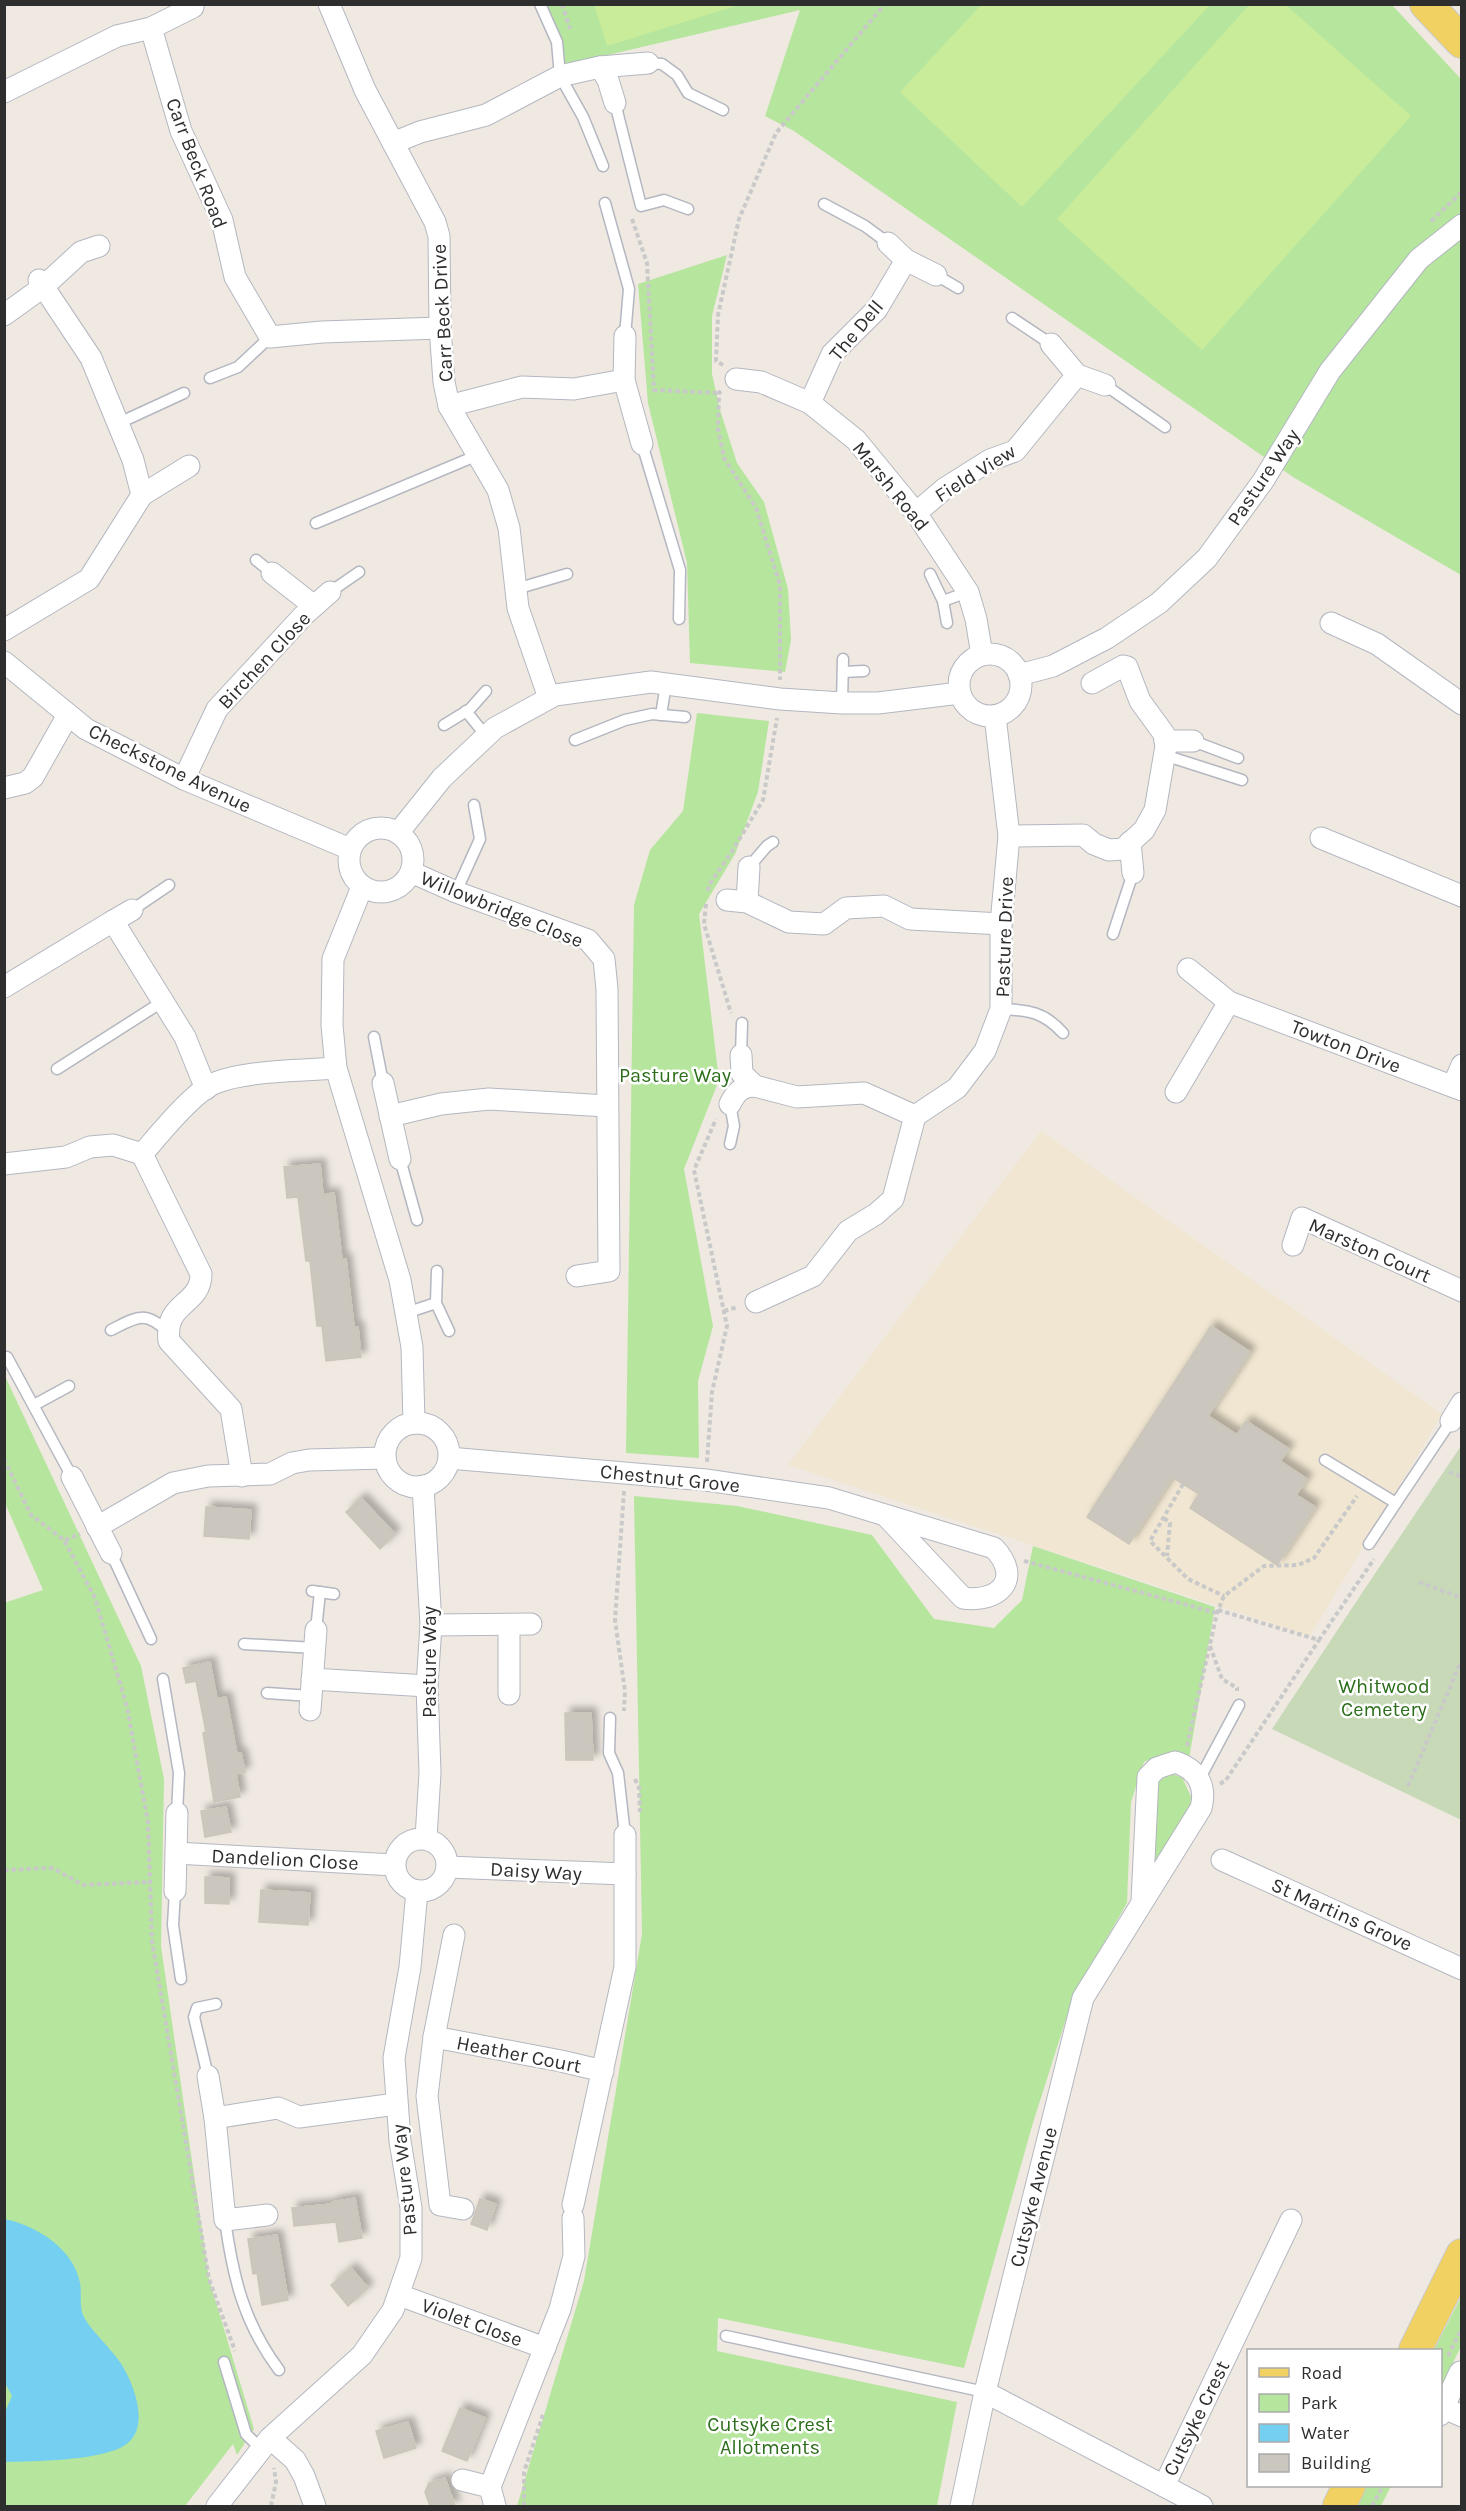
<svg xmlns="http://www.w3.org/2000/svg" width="1466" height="2511" font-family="Karla,sans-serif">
<defs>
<filter id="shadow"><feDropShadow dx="5.5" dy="-5.5" stdDeviation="3" flood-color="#0004"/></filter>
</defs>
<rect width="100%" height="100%" fill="#efe9e1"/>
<polygon fill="#f0e6d1" points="1041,1131 1442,1414 1310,1636 788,1465"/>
<g fill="#b6e59e">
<polygon points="545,5 1392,5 1461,79 1461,575 1293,477 794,131 765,116 800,10 565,65"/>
<polygon points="727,255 712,316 712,374 720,410 737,463 764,502 788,589 791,640 785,672 690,663 687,563 648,403 638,284"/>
<polygon points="697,713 769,721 758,792 735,854 699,914 719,1080 684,1169 713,1326 698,1381 699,1458 626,1453 634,905 650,850 683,811"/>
<polygon points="4,1374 141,1666 164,1779 161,1946 209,2279 254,2429 237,2455 233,2444 185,2506 5,2506 4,1603 43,1590 5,1503"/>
<polygon points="634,1496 737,1506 872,1535 934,1619 994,1628 1022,1600 1033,1546 1215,1607 1189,1759 1166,1753 1144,1762 1131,1802 1127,1903 1073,1997 1032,2126 964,2368 718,2318 717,2351 957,2402 937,2506 517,2506 584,2281 642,1934"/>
<polygon points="1171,1774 1182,1777 1193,1801 1160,1856 1151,1866 1154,1788 1160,1780"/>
<polygon points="1461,2297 1461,2346 1441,2388 1440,2350 1434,2350"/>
<polygon points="1364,2486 1391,2486 1381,2506 1354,2506"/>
</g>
<polygon fill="#c8d9b8" points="1461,1446 1461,1820 1272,1729 1368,1584"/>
<g fill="#c9ec9a">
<polygon points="594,4 739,4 739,5 607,46"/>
<polygon points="981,5 981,4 1210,5 1022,207 900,92"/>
<polygon points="1249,5 1286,5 1411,116 1202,350 1057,219"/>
</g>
<path fill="#75cff0" d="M4 2219C36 2225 74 2249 80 2283 82 2293 79 2305 83 2315 89 2329 112 2349 122 2365 135 2387 152 2431 122 2447 95 2461 35 2461 5 2462V2412L12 2396 4 2381Z"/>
<g fill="#cbc7bf" stroke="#cbc5ba" stroke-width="1.5" filter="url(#shadow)">
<polygon points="320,1164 323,1195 334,1193 342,1260 346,1259 354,1327 358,1327 361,1357 326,1361 322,1326 317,1326 310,1261 306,1261 298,1197 287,1198 284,1167"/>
<polygon points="1211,1326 1250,1352 1208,1416 1237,1435 1246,1421 1289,1449 1280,1461 1307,1479 1296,1495 1315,1507 1277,1565 1190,1508 1199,1494 1172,1477 1129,1544 1087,1517"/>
<polygon points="361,1498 395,1534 380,1549 346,1512"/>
<polygon points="206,1507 251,1510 249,1539 204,1536"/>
<polygon points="210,1662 217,1699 226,1697 237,1754 241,1753 245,1772 236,1774 240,1797 214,1802 203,1733 206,1732 196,1681 186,1683 183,1668"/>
<polygon points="565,1713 591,1713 593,1760 566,1760"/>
<polygon points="226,1807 231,1832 205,1837 201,1811"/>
<polygon points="205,1877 229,1878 229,1904 205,1903"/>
<polygon points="261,1890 310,1893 308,1925 259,1922"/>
<polygon points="355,2198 362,2238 339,2242 336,2222 294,2226 292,2208 333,2204 332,2202"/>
<polygon points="480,2199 496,2204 487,2230 471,2224"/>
<polygon points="277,2235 288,2300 262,2305 257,2273 253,2274 248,2239"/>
<polygon points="351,2268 368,2288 348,2306 331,2285"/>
<polygon points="460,2408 485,2418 467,2461 442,2451"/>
<polygon points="408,2422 416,2448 384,2458 376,2431"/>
<polygon points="445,2478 455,2506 430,2506 425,2492 429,2483"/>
</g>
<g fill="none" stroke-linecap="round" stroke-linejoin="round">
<g stroke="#b4b7c1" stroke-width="13">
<g id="service">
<polyline points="540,4 557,42 560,76 583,117 603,166"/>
<polyline points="648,63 662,64 677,75 688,93 723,110"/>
<polyline points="615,103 641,206 664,200 688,209"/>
<polyline points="605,203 629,289 625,336"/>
<polyline points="824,204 865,226 888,243"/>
<polyline points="936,275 958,288"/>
<polyline points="1012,318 1051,344"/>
<polyline points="210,378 238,367 270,337"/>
<polyline points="1105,385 1165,427"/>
<polyline points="119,423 184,393"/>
<polyline points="642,444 680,570 679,619"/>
<polyline points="316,523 478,455"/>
<polyline points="256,560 272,573"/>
<polyline points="930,574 943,601 947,623"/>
<polyline points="516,589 567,574"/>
<polyline points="330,592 359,572"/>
<polyline points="943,601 968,592"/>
<polyline points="843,672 864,671"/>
<polyline points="842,703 843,659"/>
<polyline points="466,711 486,736"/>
<polyline points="661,715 666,684"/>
<polyline points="444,725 470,709 486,691"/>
<polyline points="575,740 625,720 652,714 685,717"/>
<polyline points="1193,741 1238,758"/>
<polyline points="1164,755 1242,780"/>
<polyline points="749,867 767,846 773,842"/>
<polyline points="456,892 480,839 474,805"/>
<polyline points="132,910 169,885"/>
<polyline points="1113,934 1133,873"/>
<path d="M1001 1009C1029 1010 1044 1012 1063 1033"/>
<polyline points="374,1037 383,1083"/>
<polyline points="741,1055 742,1023"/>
<polyline points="57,1069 162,1002"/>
<polyline points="730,1104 734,1126 730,1144"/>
<polyline points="400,1159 417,1220"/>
<polyline points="437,1271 436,1303 449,1331"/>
<polyline points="406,1313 436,1303"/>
<path d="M111 1330C137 1317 145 1310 168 1332"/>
<polyline points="7,1357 72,1477"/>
<polyline points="34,1405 69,1386"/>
<polyline points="1325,1460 1396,1503 1451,1421"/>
<polyline points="1369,1544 1396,1503"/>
<polyline points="111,1553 151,1639"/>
<polyline points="312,1591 334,1594"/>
<polyline points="316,1630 320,1592"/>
<polyline points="244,1644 315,1648"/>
<polyline points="163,1679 179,1773 177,1813"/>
<polyline points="267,1693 311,1696"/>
<polyline points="610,1718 609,1753 618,1773 625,1835"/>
<polyline points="1200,1778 1239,1705"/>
<polyline points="175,1891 173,1925 181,1979"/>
<polyline points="208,2076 194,2017 197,2008 216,2004"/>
<path d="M225 2220C233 2278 244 2323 279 2370"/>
<polyline points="726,2336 985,2392"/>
<polyline points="224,2362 246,2434 261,2449"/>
</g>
</g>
<g stroke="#b4b7c1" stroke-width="23">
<g id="minor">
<polyline points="329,4 365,90 435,222 439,236 440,328 444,382 449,406 498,490 509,528 518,608 549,698"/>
<polyline points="151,28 181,131 222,220 235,277 270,337 322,332 440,328"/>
<polyline points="600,67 608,80 615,103"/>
<polyline points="4,92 117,36 151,28 193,7"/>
<polyline points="393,143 420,132 486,115 560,76 600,67 648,63"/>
<polyline points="888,243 906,260 936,275"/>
<polyline points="4,315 43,287 81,252 99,246"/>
<polyline points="625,336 624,380 642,444"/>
<polyline points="1051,344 1077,375 1105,385"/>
<polyline points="736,379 761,382 810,403 856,440 916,513 968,592 976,619 982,655"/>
<polyline points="810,403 832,354 877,309 906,260"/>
<polyline points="449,406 522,387 574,389 624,380"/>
<polyline points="142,495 189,466"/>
<polyline points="916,513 944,489 990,460 1015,451 1077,375"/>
<polyline points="272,573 314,606"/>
<polyline points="1331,623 1377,644 1462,704"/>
<polyline points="4,630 89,579 142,495 133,460 91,358 39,280"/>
<circle cx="990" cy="685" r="31"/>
<polyline points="4,662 86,729 184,779 350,849"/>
<polyline points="1019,675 1053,666 1107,638 1159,603 1207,558 1263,481 1330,371 1419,259 1462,225"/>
<polyline points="1165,741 1193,741"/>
<polyline points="184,779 217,709 304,615 330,592"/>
<polyline points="4,788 25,783 33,777 68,715"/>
<circle cx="381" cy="860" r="32"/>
<polyline points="398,833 442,778 495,728 555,695 651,682 780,699 842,703 878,703 960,693"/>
<polyline points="1009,836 1083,835 1094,844 1109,850 1123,849 1144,830 1155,810 1166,746 1164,734 1140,701 1127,667 1123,666 1092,683"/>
<polyline points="1321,838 1462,896"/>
<polyline points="1130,842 1133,873"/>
<polyline points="411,872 456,892 588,940 604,959 607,989 609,1271 577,1276"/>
<polyline points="362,887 333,959 332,1025 336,1068 400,1280 412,1347 414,1423"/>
<polyline points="727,900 747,902 789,922 824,924 846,908 884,906 910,919 1001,924"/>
<polyline points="747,902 749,867"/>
<polyline points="113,921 132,910"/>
<polyline points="4,987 113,921 185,1037 206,1089"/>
<polyline points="1229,1002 1462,1090"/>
<polyline points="741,1055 742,1074 755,1086 797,1097 864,1093 915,1116"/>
<polyline points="383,1083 400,1159"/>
<polyline points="1453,1086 1462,1065"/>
<polyline points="1176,1092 1229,1002 1188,969"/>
<path d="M730 1104C736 1092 742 1086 755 1086"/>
<polyline points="390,1116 441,1104 489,1099 607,1106"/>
<path d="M142 1154 201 1274C201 1306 164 1301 169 1341L231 1409 242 1476"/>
<path d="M142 1154C159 1135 193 1092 215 1083 247 1070 301 1071 336 1068"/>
<polyline points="4,1164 66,1157 90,1147 113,1145 142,1154"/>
<polyline points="1293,1245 1302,1218 1462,1291"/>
<polyline points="756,1302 813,1276 848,1231 876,1214 893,1199 915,1116 957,1088 985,1051 1001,1009 1001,924 1009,836 995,716"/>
<polyline points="1451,1421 1462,1403"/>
<circle cx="417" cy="1455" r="32"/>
<path d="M449 1458 706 1480 829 1498 994 1548C1023 1579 999 1603 963 1598L887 1517"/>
<polyline points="72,1477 111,1553"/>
<polyline points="423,1486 431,1625 427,1686 430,1773 426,1838"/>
<polyline points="97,1527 173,1483 208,1476 270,1474 292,1463 309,1460 385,1458"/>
<polyline points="431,1625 531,1624"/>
<polyline points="312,1679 427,1686"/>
<polyline points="509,1694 509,1625"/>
<polyline points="310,1710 316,1630"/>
<circle cx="421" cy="1865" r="26"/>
<polyline points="176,1853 394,1865"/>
<polyline points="1222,1860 1462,1969"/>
<polyline points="447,1867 625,1874"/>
<polyline points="175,1891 177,1813"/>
<polyline points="454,1935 434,2037 561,2061 603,2071"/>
<polyline points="434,2037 427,2096 440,2205 463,2209"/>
<polyline points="208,2076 215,2118 225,2220 267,2215"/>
<polyline points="215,2118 278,2108 299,2117 396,2104"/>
<polyline points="573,2205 625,1967 625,1835"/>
<polyline points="399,2295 545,2348"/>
<polyline points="985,2392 1164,2486 1291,2220"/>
<polyline points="1444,2408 1462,2416"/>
<polyline points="1440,2415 1460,2372"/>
<polyline points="270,2438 295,2460 304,2476 315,2506"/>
<polyline points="462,2480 490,2487 495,2506"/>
<polyline points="1164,2486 1202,2506"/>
<polyline points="490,2487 560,2309 574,2256 573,2218"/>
<polyline points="217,2506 270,2438 362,2355 393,2310 411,2258 411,2208 400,2141 394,2058 410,1967 417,1891"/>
<path d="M961 2506 985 2392 1083 1998 1201 1808C1207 1785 1197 1769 1175 1762L1157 1768 1148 1777 1142 1901"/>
</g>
</g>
<g stroke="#c9c9c9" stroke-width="34">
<g id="primary">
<polyline points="1426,4 1462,42"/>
<polyline points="1415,2350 1462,2255"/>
<polyline points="1339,2506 1349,2486"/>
</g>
</g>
<g stroke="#c9c9c9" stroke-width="4" stroke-dasharray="4.5 3" stroke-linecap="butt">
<polyline points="562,4 570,29"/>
<polyline points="632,219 647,263 654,390 719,393"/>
<polyline points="1431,221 1462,192"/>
<polyline points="723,365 716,361 718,315 739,219 776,133 885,4"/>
<polyline points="721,391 719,393 718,429 724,458 756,508 780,585 780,680"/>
<polyline points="708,891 709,885 731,853 763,800 777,718"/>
<polyline points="706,904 704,924 731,1013"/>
<polyline points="724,1311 738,1307"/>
<polyline points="4,1459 31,1515 64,1540 95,1598 127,1707 148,1822 152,1941 209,2279 235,2351"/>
<polyline points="707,1462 712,1392 727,1326 694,1170 716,1119"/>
<polyline points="1449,1472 1462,1477"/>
<polyline points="1183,1484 1150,1541 1188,1579 1224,1596"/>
<polyline points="624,1491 615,1620 625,1691 624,1711"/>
<polyline points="1164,1518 1170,1523 1167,1556"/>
<polyline points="65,1540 80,1534"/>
<polyline points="1024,1561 1217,1613"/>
<polyline points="1419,1582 1462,1598"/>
<polyline points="1218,1610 1319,1640 1374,1559"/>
<polyline points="1210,1646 1222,1679 1237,1688 1237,1691"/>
<polyline points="1187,1746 1217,1613 1224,1596 1264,1566 1298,1565 1314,1558 1357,1496"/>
<polyline points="635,1779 639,1788 640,1812"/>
<polyline points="1220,1784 1226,1780 1319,1640"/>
<polyline points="1408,1786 1462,1659"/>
<polyline points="4,1870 53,1868 83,1885 150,1882"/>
<polyline points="1448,2356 1462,2328"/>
<polyline points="271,2506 276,2482 274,2468"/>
<polyline points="524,2506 524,2472 543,2415"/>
<polyline points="1372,2506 1383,2486"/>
</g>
<use href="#service" stroke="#fff" stroke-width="10"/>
<use href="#minor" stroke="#fff" stroke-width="21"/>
<use href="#primary" stroke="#f2d163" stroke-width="32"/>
</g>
<g text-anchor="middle" stroke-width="5" stroke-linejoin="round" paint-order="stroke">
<g font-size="20" fill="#2e2e2e" stroke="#fff">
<text transform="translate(197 163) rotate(69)" y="7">Carr Beck Road</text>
<text transform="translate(442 313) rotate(-93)" y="7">Carr Beck Drive</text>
<text transform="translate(856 330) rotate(-50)" y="7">The Dell</text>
<text transform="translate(975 473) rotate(-32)" y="7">Field View</text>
<text transform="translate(1263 477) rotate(-56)" y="7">Pasture Way</text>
<text transform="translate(891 486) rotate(51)" y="7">Marsh Road</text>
<text transform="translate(264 660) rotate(-47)" y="7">Birchen Close</text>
<text transform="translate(170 768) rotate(26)" y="7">Checkstone Avenue</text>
<text transform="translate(502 909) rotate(22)" y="7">Willowbridge Close</text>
<text transform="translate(1004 937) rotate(-88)" y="7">Pasture Drive</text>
<text transform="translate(1346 1046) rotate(21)" y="7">Towton Drive</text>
<text transform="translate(1370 1250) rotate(24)" y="7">Marston Court</text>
<text transform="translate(670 1478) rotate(6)" y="7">Chestnut Grove</text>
<text transform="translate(429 1662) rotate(-90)" y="7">Pasture Way</text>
<text transform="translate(285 1859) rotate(3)" y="7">Dandelion Close</text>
<text transform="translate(536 1871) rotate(3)" y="7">Daisy Way</text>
<text transform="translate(1342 1914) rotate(24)" y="7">St Martins Grove</text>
<text transform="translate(519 2054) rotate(11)" y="7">Heather Court</text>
<text transform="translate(404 2180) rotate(-96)" y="7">Pasture Way</text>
<text transform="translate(1033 2197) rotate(-76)" y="7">Cutsyke Avenue</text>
<text transform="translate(472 2322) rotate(20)" y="7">Violet Close</text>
<text transform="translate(1196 2418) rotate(-64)" y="7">Cutsyke Crest</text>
</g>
<g font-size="20" fill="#2c6e1b" stroke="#fff">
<text x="675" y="1082">Pasture Way</text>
<text x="1384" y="1693">Whitwood<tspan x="1384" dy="23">Cemetery</tspan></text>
<text x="770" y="2431">Cutsyke Crest<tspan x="770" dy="23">Allotments</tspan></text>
</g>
</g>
<rect width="1466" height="2511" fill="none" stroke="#2e2e2e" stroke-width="12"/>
<rect x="1247" y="2349" width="195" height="138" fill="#ffffff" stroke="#ababab" stroke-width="1.5"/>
<rect x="1259" y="2368" width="30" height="9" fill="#f2d163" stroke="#ababab" stroke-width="1.5"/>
<text x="1301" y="2379" font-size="18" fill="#2e2e2e">Road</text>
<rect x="1259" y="2394" width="30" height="18" fill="#b6e59e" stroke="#ababab" stroke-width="1.5"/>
<text x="1301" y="2409" font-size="18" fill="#2e2e2e">Park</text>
<rect x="1259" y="2424" width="30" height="18" fill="#75cff0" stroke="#ababab" stroke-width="1.5"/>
<text x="1301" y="2439" font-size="18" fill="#2e2e2e">Water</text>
<rect x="1259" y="2454" width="30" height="18" fill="#cbc7bf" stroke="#ababab" stroke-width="1.5"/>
<text x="1301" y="2469" font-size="18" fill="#2e2e2e">Building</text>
</svg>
